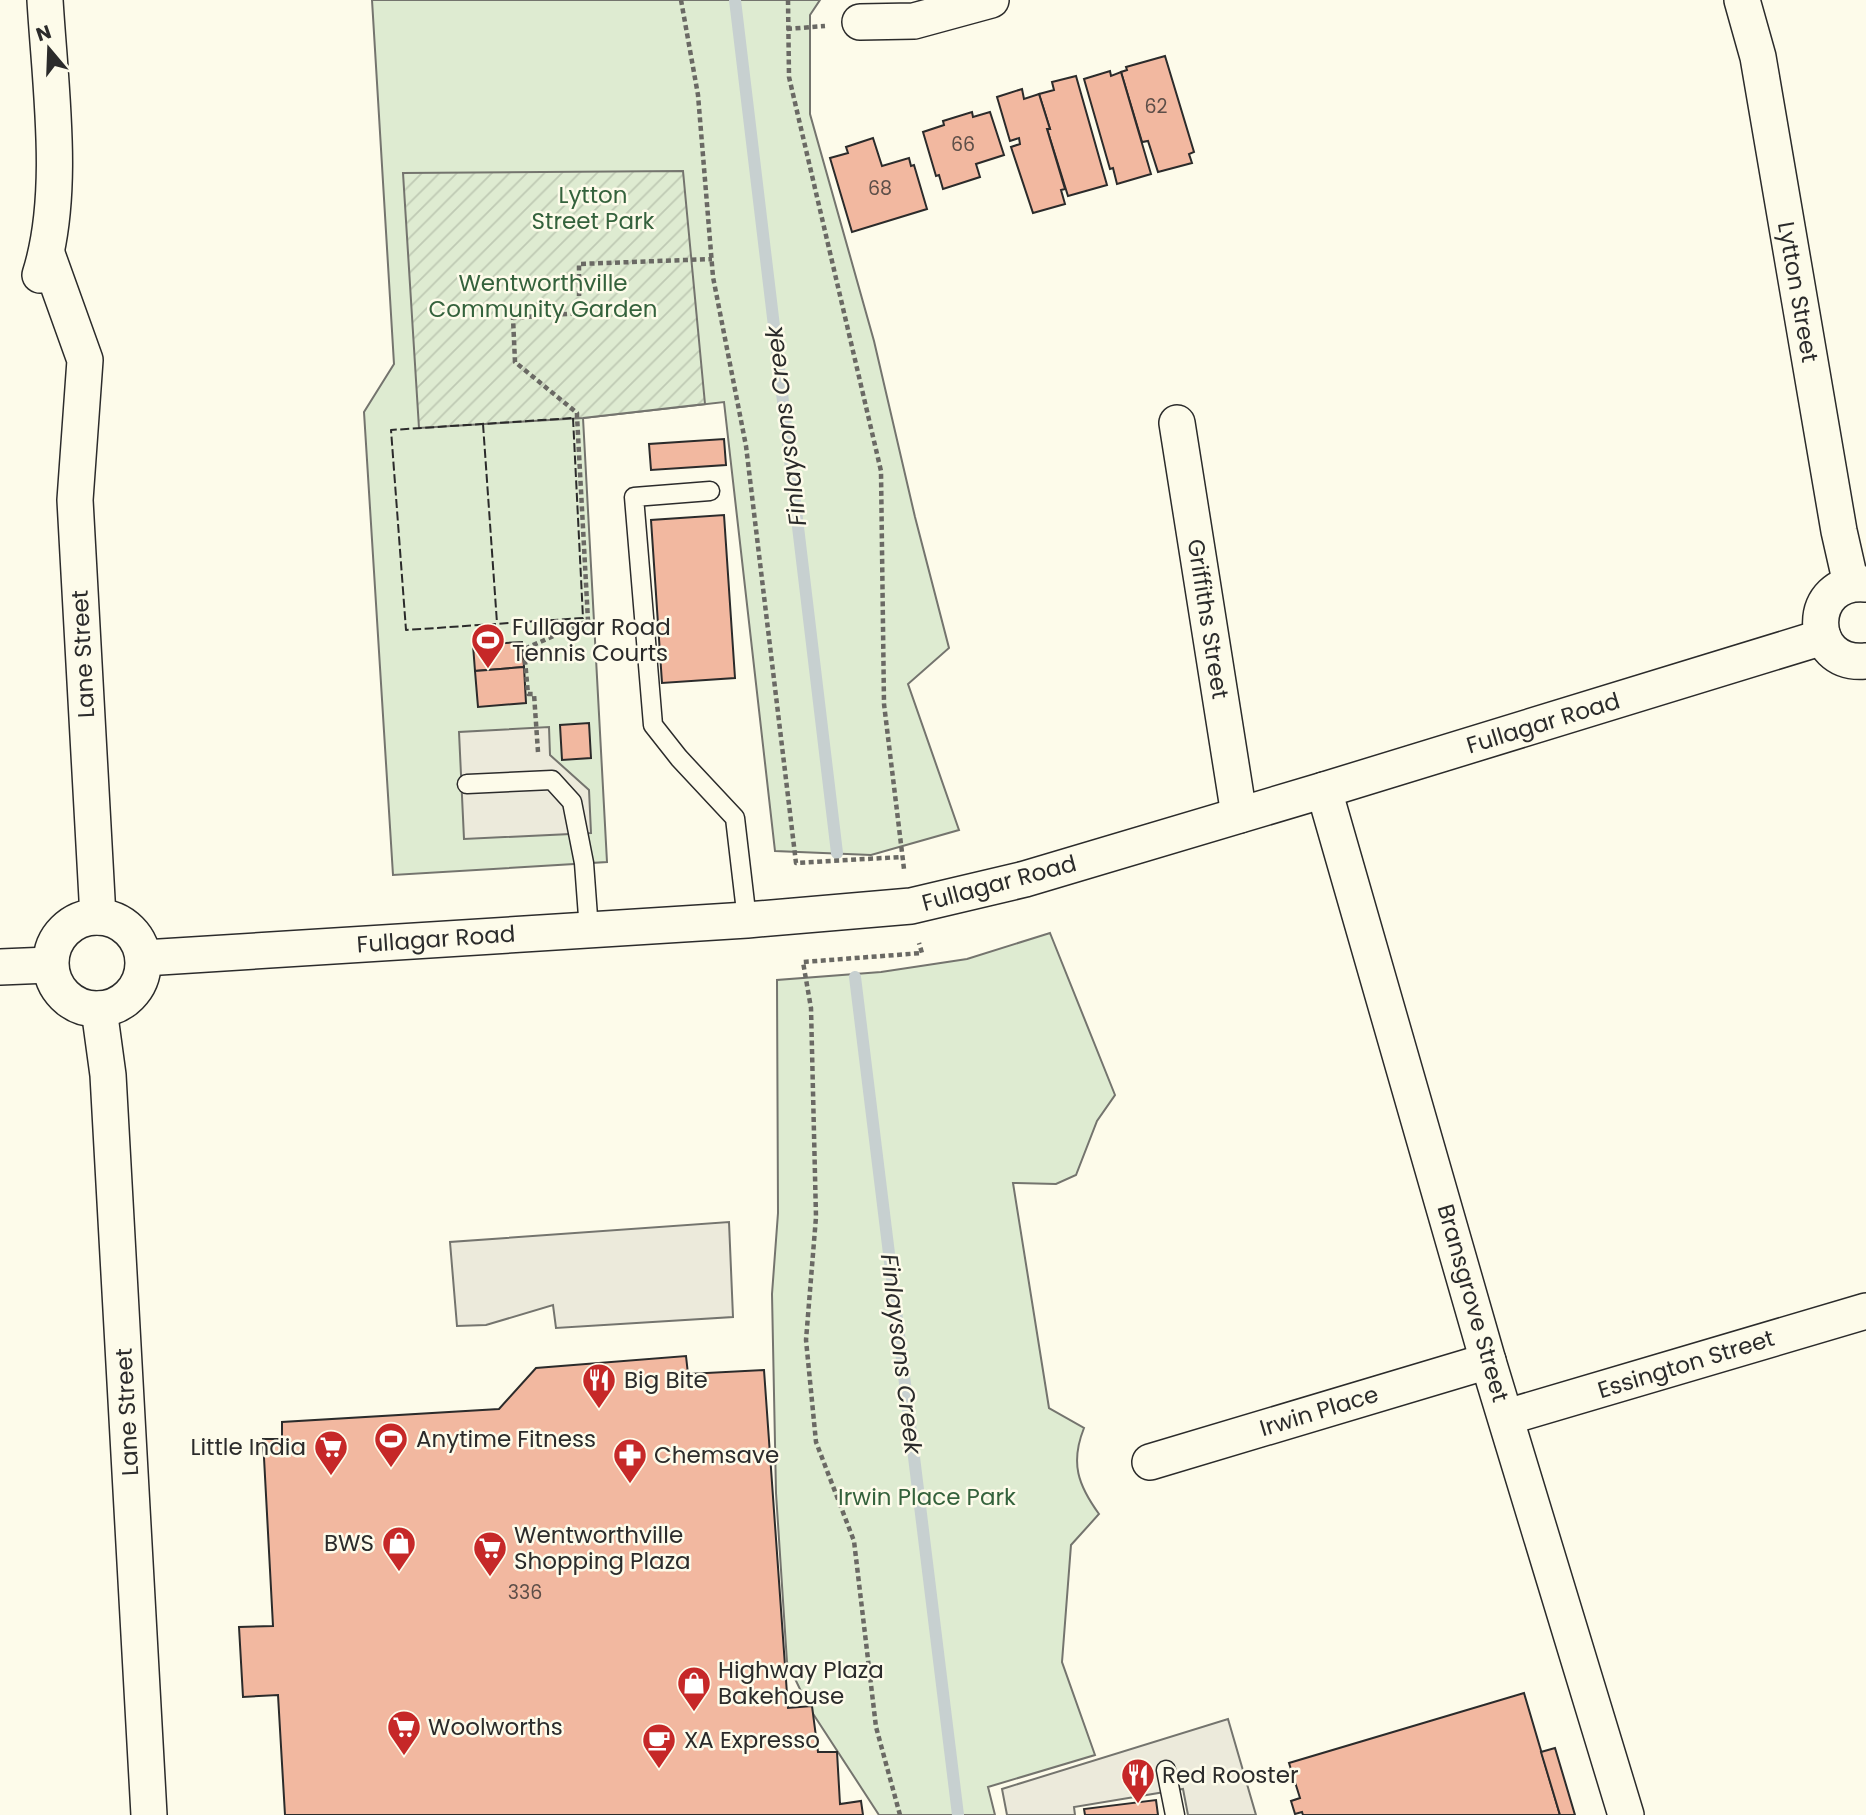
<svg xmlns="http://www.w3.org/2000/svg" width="1866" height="1815" font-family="Poppins,sans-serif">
<defs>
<pattern id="garden-furrows" width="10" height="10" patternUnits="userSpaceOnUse" patternTransform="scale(1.75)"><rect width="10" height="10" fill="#deebd1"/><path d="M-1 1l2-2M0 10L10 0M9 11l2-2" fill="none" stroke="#bfcab4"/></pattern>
</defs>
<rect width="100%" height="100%" fill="#fdfbea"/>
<g fill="#deebd1" stroke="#74746e" stroke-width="2">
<polygon points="372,0 820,0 810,15 810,114 874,341 915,517 949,648 908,684 959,830 871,855 775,851 724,402 583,418 607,862 393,875 364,412 394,364"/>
<path d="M1050 933 1115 1095 1097 1121 1076 1175 1056 1184 1013 1183 1049 1408 1084 1428C1070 1463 1078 1485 1099 1514L1071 1545 1062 1662 1095 1755 988 1787 995 1815H879L808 1706 787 1662 776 1493 772 1294 778 1213 777 980 881 972 967 959Z"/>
</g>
<polygon fill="url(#garden-furrows)" stroke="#74746e" stroke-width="2" points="683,171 705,404 583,418 419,428 403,173"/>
<g fill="#eceadb" stroke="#74746e" stroke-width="2">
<polygon points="549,727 550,755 589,790 591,833 464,839 459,732"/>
<polygon points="729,1222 733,1317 556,1328 553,1305 486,1325 457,1326 450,1242"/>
<polygon points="1228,1719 1256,1815 1188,1815 1183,1789 1074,1807 1075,1815 1007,1815 1002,1789"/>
</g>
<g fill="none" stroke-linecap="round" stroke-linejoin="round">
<g stroke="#c7d0d0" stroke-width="12">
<polyline points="735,0 837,853"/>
<polyline points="855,977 958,1815"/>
</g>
</g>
<g fill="#f2b8a0" stroke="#2b2b2b" stroke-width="2">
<polygon points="1165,56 1194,152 1189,154 1192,163 1158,172 1148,141 1142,142 1121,72 1127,70 1126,67"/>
<polygon points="1110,71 1111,76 1121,72 1151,174 1117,184 1113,168 1110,169 1084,79"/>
<polygon points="1076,76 1107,185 1068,196 1047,129 1050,129 1039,94 1054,90 1052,82"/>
<polygon points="1022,89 1024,99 1039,94 1050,129 1047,129 1065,189 1061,190 1065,204 1033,213 1011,147 1020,144 1019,138 1010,141 997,97"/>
<polygon points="972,112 973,117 990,112 1004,155 976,164 980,177 943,189 939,175 936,176 923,132 944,125 943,121"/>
<polygon points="873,138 882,166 909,158 911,166 914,165 927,209 852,232 830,158 848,153 846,147"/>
<polygon points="724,439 726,465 651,470 649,444"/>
<polygon points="724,515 735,678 662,683 651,520"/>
<polygon points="522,642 524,667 475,671 473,645"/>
<polygon points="524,667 526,703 478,707 475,671"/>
<polygon points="589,723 591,758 562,760 560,725"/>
<polygon points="686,1356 688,1374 764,1370 788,1708 812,1706 818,1752 837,1752 840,1804 861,1801 863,1815 285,1815 278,1695 243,1697 239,1627 273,1626 263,1439 282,1439 282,1422 499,1409 536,1368"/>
<polygon points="1524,1693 1560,1815 1303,1815 1302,1812 1295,1814 1291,1801 1300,1798 1289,1763"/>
<polygon points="1555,1748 1575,1815 1560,1815 1541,1752"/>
<polygon points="1156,1800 1158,1815 1085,1815 1084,1809"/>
</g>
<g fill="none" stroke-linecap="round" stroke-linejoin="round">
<g stroke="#2b2b2b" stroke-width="21">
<g id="lane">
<polyline points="710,491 634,497 653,725 679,758 735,818 747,920"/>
<polyline points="467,784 552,780 572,802 584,863 589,930"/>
<polyline points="1166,1770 1175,1815"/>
</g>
</g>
<g stroke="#2b2b2b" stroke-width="38">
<g id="street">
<polyline points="1742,0 1758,57 1839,531 1851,584"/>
<polyline points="860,22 914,21 991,0"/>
<polyline points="47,254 85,360 75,500 98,917"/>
<path d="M40 275C66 194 50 85 45 0"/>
<polyline points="1177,423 1239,815"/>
<path d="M1866 584C1806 578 1805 667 1866 661"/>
<polyline points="1324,790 1488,1361 1626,1815"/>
<circle cx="97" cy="963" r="46"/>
<polyline points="144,958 747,920 911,906 1025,879 1324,790 1823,637"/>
<polyline points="0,967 49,965"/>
<polyline points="99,1009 108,1075 149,1815"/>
<polyline points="1507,1417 1866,1311"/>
<polyline points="1150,1462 1488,1361"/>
</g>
</g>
<g stroke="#6a6964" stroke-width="4.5" stroke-dasharray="5 3.5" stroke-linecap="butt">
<polyline points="681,0 698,95 713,277 746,446 796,863 901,857"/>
<polyline points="788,0 789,77 881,471 884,704 904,869"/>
<polyline points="787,29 825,26"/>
<polyline points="538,752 534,694 528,694 524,649 588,621 577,416 577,413 515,362 513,318 579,313 579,264 712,259"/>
<polyline points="900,1815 876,1727 854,1541 816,1442 806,1340 816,1217 811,1008 803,962 922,953 919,943"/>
</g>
<use href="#lane" stroke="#fdfbea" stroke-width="18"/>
<use href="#street" stroke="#fdfbea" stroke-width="35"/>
<g stroke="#2b2b2b" stroke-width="2" stroke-dasharray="9 3.5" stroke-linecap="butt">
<polygon points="573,418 583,618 406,630 391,430"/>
<polyline points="483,424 497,623"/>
</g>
</g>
<defs>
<g id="stadium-pin" transform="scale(1.75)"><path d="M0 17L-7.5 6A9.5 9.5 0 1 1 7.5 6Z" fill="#c62828" stroke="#fdfbea"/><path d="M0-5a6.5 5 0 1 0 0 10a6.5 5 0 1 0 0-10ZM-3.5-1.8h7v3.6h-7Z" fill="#fff"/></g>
<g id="restaurant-pin" transform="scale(1.75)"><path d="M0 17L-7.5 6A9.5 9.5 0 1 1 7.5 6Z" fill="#c62828" stroke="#fdfbea"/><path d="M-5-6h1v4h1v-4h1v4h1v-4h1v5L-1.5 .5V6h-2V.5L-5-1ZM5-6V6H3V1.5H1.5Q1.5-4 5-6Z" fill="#fff"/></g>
<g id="supermarket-pin" transform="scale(1.75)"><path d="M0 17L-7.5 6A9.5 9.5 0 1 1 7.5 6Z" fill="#c62828" stroke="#fdfbea"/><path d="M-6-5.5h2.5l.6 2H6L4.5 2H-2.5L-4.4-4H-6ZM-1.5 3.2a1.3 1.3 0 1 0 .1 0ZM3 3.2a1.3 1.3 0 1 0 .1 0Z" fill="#fff"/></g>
<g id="pharmacy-pin" transform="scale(1.75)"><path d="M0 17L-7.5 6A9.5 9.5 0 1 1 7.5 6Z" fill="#c62828" stroke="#fdfbea"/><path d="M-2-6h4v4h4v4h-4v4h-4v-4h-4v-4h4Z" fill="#fff"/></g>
<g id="shop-pin" transform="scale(1.75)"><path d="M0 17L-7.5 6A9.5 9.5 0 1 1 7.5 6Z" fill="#c62828" stroke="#fdfbea"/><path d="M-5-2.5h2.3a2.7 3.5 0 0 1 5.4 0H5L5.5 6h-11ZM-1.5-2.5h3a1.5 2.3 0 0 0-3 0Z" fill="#fff"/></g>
<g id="cafe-pin" transform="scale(1.75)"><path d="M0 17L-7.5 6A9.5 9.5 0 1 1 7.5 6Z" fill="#c62828" stroke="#fdfbea"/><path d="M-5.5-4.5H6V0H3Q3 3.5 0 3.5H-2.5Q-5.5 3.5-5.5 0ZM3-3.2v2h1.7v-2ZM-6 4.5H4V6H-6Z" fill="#fff"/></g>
</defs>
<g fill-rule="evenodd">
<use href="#stadium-pin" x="488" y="640"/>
<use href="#restaurant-pin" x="599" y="1380"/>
<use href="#stadium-pin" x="391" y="1439"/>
<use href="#supermarket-pin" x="331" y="1447"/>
<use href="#pharmacy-pin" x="630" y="1455"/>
<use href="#shop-pin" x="399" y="1543"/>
<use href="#supermarket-pin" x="490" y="1548"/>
<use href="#shop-pin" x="694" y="1683"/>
<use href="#supermarket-pin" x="404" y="1727"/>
<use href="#cafe-pin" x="659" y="1740"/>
<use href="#restaurant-pin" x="1138" y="1775"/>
</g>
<g text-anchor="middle" stroke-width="5" stroke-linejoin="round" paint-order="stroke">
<g font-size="19" fill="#5d4e48">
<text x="1156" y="113">62</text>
<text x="963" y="151">66</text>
<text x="880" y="195">68</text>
<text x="525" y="1599">336</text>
</g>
<g font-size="23" fill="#34623c" stroke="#fdfbea">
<text x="593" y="203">Lytton<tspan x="593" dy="26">Street Park</tspan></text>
<text x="543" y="291">Wentworthville<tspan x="543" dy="26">Community Garden</tspan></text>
<text x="927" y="1505">Irwin Place Park</text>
</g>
<g font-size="23" fill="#2b2b2b" stroke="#fdfbea">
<text transform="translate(1798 292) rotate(80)" y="8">Lytton Street</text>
<text transform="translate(1208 619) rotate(81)" y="8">Griffiths Street</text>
<text transform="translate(83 654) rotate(-93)" y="8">Lane Street</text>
<text transform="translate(1543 723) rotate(-17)" y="8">Fullagar Road</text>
<text transform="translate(999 883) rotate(-15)" y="8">Fullagar Road</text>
<text transform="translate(436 939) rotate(-4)" y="8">Fullagar Road</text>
<text transform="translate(1473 1303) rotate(74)" y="8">Bransgrove Street</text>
<text transform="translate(1686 1364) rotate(-17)" y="8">Essington Street</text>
<text transform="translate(1319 1411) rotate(-17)" y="8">Irwin Place</text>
<text transform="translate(127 1412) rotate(-93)" y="8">Lane Street</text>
</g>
<g font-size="23" fill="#2b2b2b" stroke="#fdfbea" text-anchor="start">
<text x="512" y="635">Fullagar Road<tspan x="512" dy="26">Tennis Courts</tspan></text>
<text x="624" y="1388">Big Bite</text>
<text x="416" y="1447">Anytime Fitness</text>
<text x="306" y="1455" text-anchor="end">Little India</text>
<text x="654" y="1463">Chemsave</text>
<text x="514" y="1543">Wentworthville<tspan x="514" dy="26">Shopping Plaza</tspan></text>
<text x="374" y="1551" text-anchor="end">BWS</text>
<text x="718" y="1678">Highway Plaza<tspan x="718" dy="26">Bakehouse</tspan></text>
<text x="428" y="1735">Woolworths</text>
<text x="684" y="1748">XA Expresso</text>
<text x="1162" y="1783">Red Rooster</text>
</g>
<g font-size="24" font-style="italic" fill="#2b2b2b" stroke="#fdfbea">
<text transform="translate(786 426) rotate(-97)" y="8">Finlaysons Creek</text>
<text transform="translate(901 1354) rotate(83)" y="8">Finlaysons Creek</text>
</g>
</g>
<g transform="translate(49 49) rotate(341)" stroke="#fdfbea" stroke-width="5" paint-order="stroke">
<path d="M0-5L12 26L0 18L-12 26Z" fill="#2b2b2b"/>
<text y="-10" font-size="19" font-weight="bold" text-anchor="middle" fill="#2b2b2b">N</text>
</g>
</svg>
